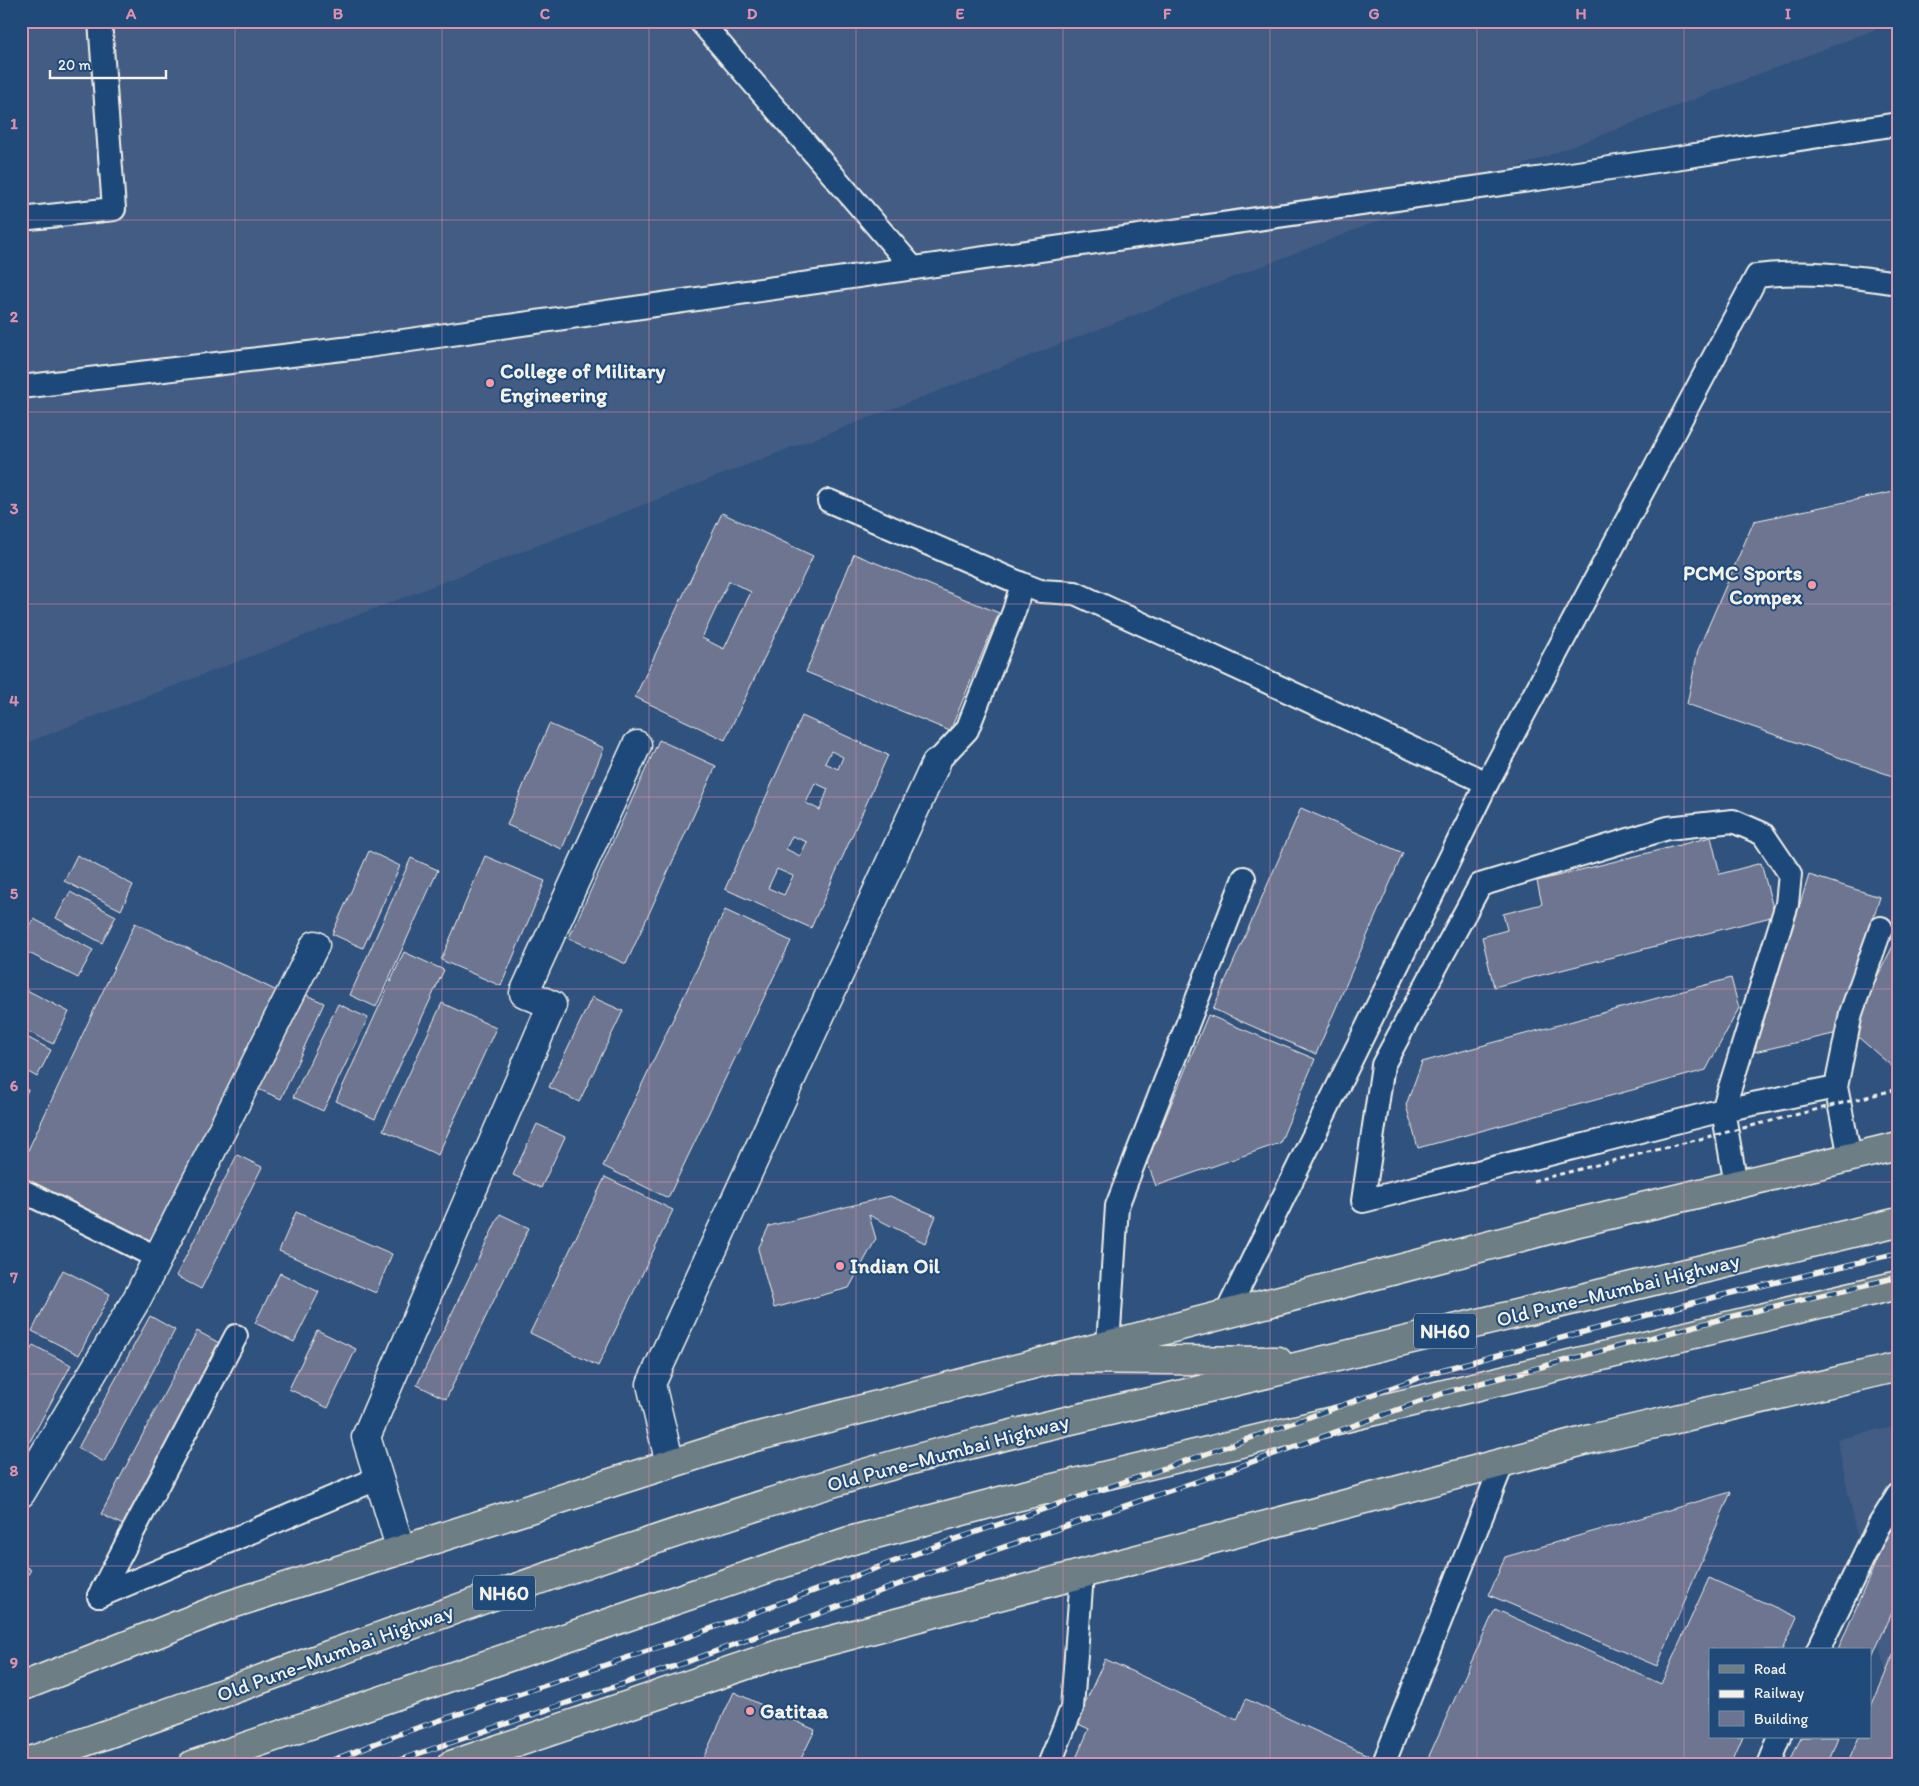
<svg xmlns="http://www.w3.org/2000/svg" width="1919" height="1786" font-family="Itim,sans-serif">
<rect width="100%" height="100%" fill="#2f527f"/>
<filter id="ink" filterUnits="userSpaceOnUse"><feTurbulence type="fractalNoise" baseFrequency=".02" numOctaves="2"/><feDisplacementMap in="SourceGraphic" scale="10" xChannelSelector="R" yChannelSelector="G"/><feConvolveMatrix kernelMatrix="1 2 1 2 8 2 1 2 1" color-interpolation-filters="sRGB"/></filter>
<g filter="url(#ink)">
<g fill="#425c84">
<polygon points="21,21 1897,21 21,745"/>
<polygon points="1898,1426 1898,1731 1837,1439"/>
</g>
<g fill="#6d7491" stroke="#f4f1e8" fill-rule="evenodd">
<polygon points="1898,491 1898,778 1687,704 1698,650 1754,521"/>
<path d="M722 513 813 556 725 740 635 697ZM729 581 751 592 724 649 702 638Z"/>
<polygon points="854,554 999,613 950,731 806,672"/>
<path d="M802 716 888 755 811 928 725 889ZM831 751 843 757 838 769 825 763ZM815 783 828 789 820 810 806 803ZM792 836 807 842 800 856 786 849ZM777 869 793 876 784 895 768 888Z"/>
<polygon points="549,724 604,748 562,849 507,825"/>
<polygon points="659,740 716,766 626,964 569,938"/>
<polygon points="1301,808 1403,853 1316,1054 1213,1009"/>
<polygon points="1711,837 1720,874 1761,863 1775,916 1494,987 1482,937 1507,930 1503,914 1542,904 1537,881"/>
<polygon points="369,851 400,866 363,948 332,934"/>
<polygon points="77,855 133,885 121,910 64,881"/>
<polygon points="485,856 545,881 501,986 441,960"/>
<polygon points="411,858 438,870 376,1007 350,995"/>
<polygon points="1809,875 1880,897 1838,1033 1754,1052"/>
<polygon points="70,892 116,916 102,943 56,918"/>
<polygon points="725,910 791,941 668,1198 603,1166"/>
<polygon points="34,919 93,950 78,978 21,949 21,944"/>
<polygon points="135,923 277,991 156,1245 21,1180 21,1165"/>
<polygon points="1898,936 1898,1068 1895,1069 1850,1030"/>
<polygon points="404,952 444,970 375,1119 336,1101"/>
<polygon points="1731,978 1739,1008 1706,1070 1418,1148 1406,1105 1422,1062"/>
<polygon points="21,987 69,1012 53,1044 21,1028"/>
<polygon points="302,993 324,1003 281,1099 258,1089"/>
<polygon points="592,997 623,1011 579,1102 549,1087"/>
<polygon points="442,1003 496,1028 438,1155 383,1130"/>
<polygon points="338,1004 368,1018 323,1111 293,1097"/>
<polygon points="1208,1015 1315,1059 1280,1143 1156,1186 1147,1162"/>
<polygon points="21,1034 51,1050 37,1077 21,1068"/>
<polygon points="21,1087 28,1090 21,1103"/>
<polygon points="537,1124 565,1137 541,1188 513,1175"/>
<polygon points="237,1155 262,1167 201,1289 176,1276"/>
<polygon points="605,1177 673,1210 598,1366 530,1333"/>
<polygon points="890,1196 936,1216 925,1243 869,1215 876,1239 849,1288 774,1308 758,1249 769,1226"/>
<polygon points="296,1212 392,1254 376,1293 279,1251"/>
<polygon points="500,1214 529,1228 446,1399 417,1385"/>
<polygon points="63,1270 110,1294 79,1355 32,1331"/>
<polygon points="280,1273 319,1292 294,1342 255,1323"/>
<polygon points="150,1316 175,1330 104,1462 78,1448"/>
<polygon points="317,1330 356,1349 328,1408 289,1389"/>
<polygon points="197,1331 225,1346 129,1528 101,1514"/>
<polygon points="33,1345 71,1365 21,1458 21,1368"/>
<polygon points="1731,1492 1657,1666 1489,1595 1505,1557"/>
<polygon points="1898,1510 1898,1598 1870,1662 1870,1650 1838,1650"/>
<polygon points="21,1563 31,1570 21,1585"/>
<polygon points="1709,1578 1797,1617 1782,1650 1710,1650 1710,1737 1743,1737 1731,1765 1425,1765 1495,1609 1661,1684"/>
<polygon points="1898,1644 1898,1765 1847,1765 1859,1737 1870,1737 1870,1710"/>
<polygon points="1105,1659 1237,1720 1246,1699 1368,1755 1364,1765 1073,1765 1089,1729 1076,1723"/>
<polygon points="734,1692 815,1730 798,1765 700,1765"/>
<polygon points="1801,1737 1838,1737 1827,1765 1789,1765"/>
</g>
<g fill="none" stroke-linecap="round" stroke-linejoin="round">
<g stroke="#f4f1e8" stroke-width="26">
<g id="service">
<polyline points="700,21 913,268"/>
<polyline points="21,219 114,209 100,21"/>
<polyline points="21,387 368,346 1551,177 1898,124"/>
<polyline points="829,501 1022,584 1014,611 967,730 936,763"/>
<polyline points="1022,584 1040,591 1075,593 1487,783"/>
<polyline points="1850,1157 1836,1087 1851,1013 1881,928"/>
<polyline points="1736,1185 1723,1110 1787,904 1790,874 1763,834 1733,821 1668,828 1480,885 1383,1065 1363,1201 1723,1110 1836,1087"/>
<polyline points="21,1190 158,1258"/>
<path d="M1226 1314 1487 783 1757 276C1807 270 1849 276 1898 283"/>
<polyline points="1108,1345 1117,1206 1244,878"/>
<polyline points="99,1596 379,1478"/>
<polyline points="99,1596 236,1336"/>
<polyline points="1818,1650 1878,1527 1898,1495"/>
<polyline points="1049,1765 1072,1708 1082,1574"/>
<polyline points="1383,1765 1503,1462"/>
<polyline points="1769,1765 1780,1737"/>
</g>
</g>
<g stroke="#f4f1e8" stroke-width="31">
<g id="minor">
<polyline points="670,1464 651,1384 936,763"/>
<polyline points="21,1493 138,1297 315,945"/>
<polyline points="401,1550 366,1437 552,1005 524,993 637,745"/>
</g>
</g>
<g stroke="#f4f1e8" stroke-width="31">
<g id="primary">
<polyline points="21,1687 229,1605 751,1438 1575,1223 1898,1146"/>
<polyline points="451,1765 779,1654 1595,1438 1898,1367"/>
</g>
</g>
<g stroke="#f4f1e8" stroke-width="31">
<g id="trunk">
<polyline points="1055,1359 1278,1361"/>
<path d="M21 1764C291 1672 556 1567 829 1484 960 1443 1096 1415 1229 1383 1452 1330 1675 1276 1898 1222"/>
<polyline points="192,1765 849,1541 1008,1499 1898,1285"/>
</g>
</g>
<use href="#service" stroke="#1f4a7a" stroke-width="22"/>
<use href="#minor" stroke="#1f4a7a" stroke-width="28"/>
<use href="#primary" stroke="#6d7e84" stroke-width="28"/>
<use href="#trunk" stroke="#6d7e84" stroke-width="28"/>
<g stroke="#f4f1e8" stroke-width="5.5">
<g id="rail">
<polyline points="320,1765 402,1733 674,1642 953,1540 1200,1456 1441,1370 1719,1296 1898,1253"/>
<polyline points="385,1765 681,1664 960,1562 1207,1478 1447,1392 1725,1318 1898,1277"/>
</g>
</g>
<use href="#rail" stroke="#1f4a7a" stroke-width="4" stroke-dasharray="11" stroke-linecap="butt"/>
<polyline stroke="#f4f1e8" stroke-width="3" stroke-dasharray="5 4" stroke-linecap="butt" points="1533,1181 1898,1089"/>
</g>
</g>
<path fill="none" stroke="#de8fa9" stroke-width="1" stroke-opacity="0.55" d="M235 21V1765M442 21V1765M649 21V1765M856 21V1765M1063 21V1765M1270 21V1765M1477 21V1765M1684 21V1765M21 220H1898M21 412H1898M21 604H1898M21 797H1898M21 989H1898M21 1182H1898M21 1374H1898M21 1566H1898"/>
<g fill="#ff9aa2" stroke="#1f4a7a" stroke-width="2">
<circle cx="490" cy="383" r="5"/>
<circle cx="1812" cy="585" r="5"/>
<circle cx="840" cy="1266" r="5"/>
<circle cx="750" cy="1711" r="5"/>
</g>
<g text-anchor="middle" stroke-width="4" stroke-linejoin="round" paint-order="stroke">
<g fill="#1f4a7a" stroke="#b4bfc7" stroke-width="1">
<rect x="1414" y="1313.5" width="62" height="35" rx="4"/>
<rect x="473" y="1575.5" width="62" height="35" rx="4"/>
</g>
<g font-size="20" font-weight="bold" fill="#f4f1e8">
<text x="1445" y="1338">NH60</text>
<text x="504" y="1600">NH60</text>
</g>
<g font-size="21" font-weight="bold" fill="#f4f1e8" stroke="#1f4a7a" text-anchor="start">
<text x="500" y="378">College of Military<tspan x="500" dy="24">Engineering</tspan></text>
<text x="1802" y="580" text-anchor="end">PCMC Sports<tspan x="1802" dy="24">Compex</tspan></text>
<text x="850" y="1273">Indian Oil</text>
<text x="760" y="1718">Gatitaa</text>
</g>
<g font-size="21" fill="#f4f1e8" stroke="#1f4a7a">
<text transform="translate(1618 1290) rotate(-14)" y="7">Old Pune–Mumbai Highway</text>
<text transform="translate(948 1453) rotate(-15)" y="7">Old Pune–Mumbai Highway</text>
<text transform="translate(335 1653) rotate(-20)" y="7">Old Pune–Mumbai Highway</text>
</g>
</g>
<rect width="1919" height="1786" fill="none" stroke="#1f4a7a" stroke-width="55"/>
<rect x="1709" y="1648" width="162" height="90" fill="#1f4a7a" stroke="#748da6"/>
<rect x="1719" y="1665" width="25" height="8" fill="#6d7e84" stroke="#748da6"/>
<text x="1754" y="1674" font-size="15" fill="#f4f1e8">Road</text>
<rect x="1719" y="1690" width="25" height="8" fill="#f4f1e8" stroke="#748da6"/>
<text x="1754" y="1698" font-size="15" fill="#f4f1e8">Railway</text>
<rect x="1719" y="1711" width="25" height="15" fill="#6d7491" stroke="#748da6"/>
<text x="1754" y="1724" font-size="15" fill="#f4f1e8">Building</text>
<path d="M50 70v8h116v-8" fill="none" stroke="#f4f1e8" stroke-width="2.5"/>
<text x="58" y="70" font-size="15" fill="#f4f1e8" stroke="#1f4a7a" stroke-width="4" paint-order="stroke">20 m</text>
<rect x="28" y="28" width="1864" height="1730" fill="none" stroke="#de8fa9" stroke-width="2"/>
<g font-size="16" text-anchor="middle" font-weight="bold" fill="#de8fa9">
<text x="131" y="19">A</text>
<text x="338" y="19">B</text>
<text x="545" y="19">C</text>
<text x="752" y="19">D</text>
<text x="960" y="19">E</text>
<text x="1167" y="19">F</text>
<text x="1374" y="19">G</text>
<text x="1581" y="19">H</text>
<text x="1788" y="19">I</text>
<text x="14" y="129">1</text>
<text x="14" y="322">2</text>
<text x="14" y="514">3</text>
<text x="14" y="706">4</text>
<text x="14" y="899">5</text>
<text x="14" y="1091">6</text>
<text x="14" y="1283">7</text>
<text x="14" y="1476">8</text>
<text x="14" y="1668">9</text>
</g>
</svg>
